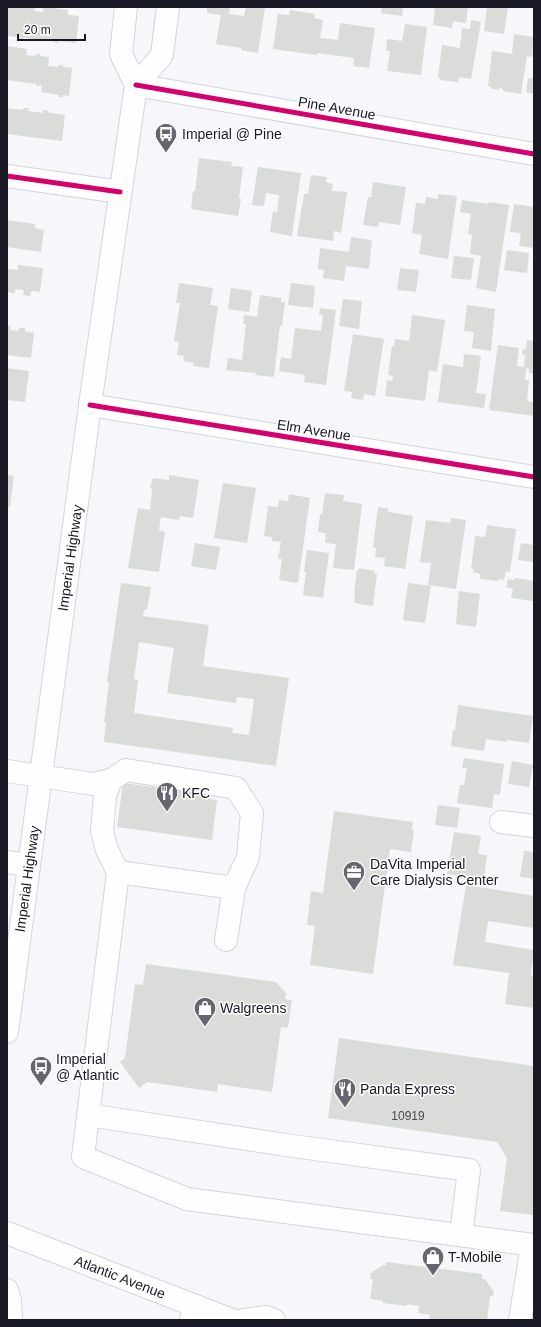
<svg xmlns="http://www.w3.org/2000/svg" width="541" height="1327" font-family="Arial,sans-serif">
<rect width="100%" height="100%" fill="#f6f6fb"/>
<g fill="#d9dcd8" fill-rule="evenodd">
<polygon points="7,7 35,7 34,11 43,12 43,7 68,10 68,15 79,16 76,43 58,41 58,43 53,42 53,41 23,38 23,39 18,38 18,37 7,36"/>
<polygon points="207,7 230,7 229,14 244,16 246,7 265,7 258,53 241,50 241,48 216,44 221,15 207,13"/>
<polygon points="382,7 403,7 402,16 381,13"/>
<polygon points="435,7 468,7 466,23 453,21 452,28 433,25"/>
<polygon points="487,7 508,7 504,34 484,31"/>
<polygon points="290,10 315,14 314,18 323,20 320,38 338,40 340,23 375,28 369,68 353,66 354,58 317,53 317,55 273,49 278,14 289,15"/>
<polygon points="471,20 481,22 471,79 459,77 458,82 440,80 440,78 438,78 442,45 460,48 462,28 470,29"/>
<polygon points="405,24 427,27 421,75 387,71 390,51 386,51 387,39 402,41"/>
<polygon points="514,34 534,37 532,57 527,56 521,94 503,91 503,89 499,88 499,90 491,89 491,87 488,86 492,51 512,54"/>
<polygon points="7,46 27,49 26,55 35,56 36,54 40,54 40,56 49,57 48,66 58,67 59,65 63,65 63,67 72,68 69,96 63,95 63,97 59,97 59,95 41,92 42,85 36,86 36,84 7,80"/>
<polygon points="528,78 534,78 534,94 526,92"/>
<polygon points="7,108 23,110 23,108 29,108 28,111 43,113 43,110 49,111 49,113 65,115 62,141 7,134"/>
<polygon points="199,158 232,162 231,166 243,167 239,198 241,199 238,216 191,209 193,191 195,191"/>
<polygon points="258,167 301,173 292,236 270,232 273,211 277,212 279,195 266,193 264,206 252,205"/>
<polygon points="311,175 327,177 326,182 333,184 332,191 347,192 341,233 334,231 333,241 297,236 304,194 308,194"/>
<polygon points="373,182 406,187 400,225 379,222 378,227 363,225 368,197 371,197"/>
<polygon points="438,194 457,196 448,259 419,254 422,235 412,233 416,203 425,204 426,197 438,199"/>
<polygon points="462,200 488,204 489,202 509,205 496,292 476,288 481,256 470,254 472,235 468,234 471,214 460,212"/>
<polygon points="514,204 534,207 534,248 519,246 521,233 510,232"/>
<polygon points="7,220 35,224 35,228 44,230 41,252 7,247"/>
<polygon points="351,237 372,240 369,269 346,266 344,281 323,278 324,270 318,269 320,248 349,252"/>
<polygon points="507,250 529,253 527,273 504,270"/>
<polygon points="454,256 474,258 471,280 451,278"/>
<polygon points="18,265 43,268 40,292 31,291 30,296 23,295 24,290 15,289 15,293 7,292 7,269 18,270"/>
<polygon points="400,268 419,270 416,292 397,290"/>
<polygon points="179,283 213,288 210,305 218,306 209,368 193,366 194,363 183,361 184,356 177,355 179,342 174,341 180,303 176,303"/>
<polygon points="291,283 315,286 313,308 288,305"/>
<polygon points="231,288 252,291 249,312 228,309"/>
<polygon points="260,295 281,298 281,302 285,302 282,326 280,326 274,377 255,375 256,373 226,370 228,358 242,360 246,324 243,324 244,315 257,317"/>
<polygon points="343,299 362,301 359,329 339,326"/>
<polygon points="467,305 495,309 491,351 472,348 474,332 464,331"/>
<polygon points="320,308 336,310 326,385 304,382 305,375 279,371 281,357 291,359 295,328 321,331 323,315 319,315"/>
<polygon points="412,315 445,320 437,372 429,370 425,401 385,396 387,380 392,381 393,376 388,375 392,346 394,346 395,339 409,341"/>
<polygon points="7,326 11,326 10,330 18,331 19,328 25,328 25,331 34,333 31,358 7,355"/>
<polygon points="353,334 384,339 375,396 364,394 363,400 351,398 352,392 344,391"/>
<polygon points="527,340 534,341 534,374 529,373 529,369 526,368 525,380 529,380 527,401 534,402 534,416 489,410 498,345 519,348 517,366 524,367 525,355 522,354 523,349 526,349"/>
<polygon points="464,354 481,356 476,393 486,394 484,408 438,402 443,364 463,367"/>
<polygon points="7,368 29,371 25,402 7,400"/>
<polygon points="7,475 14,476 10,507 7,507"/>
<polygon points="169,475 199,480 193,518 180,516 179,520 161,517 159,530 165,532 159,572 128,568 138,508 150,510 152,492 151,492 152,488 150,488 153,478 169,480"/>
<polygon points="223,483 256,488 247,543 214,538"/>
<polygon points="325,493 344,495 343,501 362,504 354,570 333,568 336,544 325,543 326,533 318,532 320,514 322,514"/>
<polygon points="289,494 310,498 298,583 279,580 282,559 278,559 281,542 272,541 272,537 264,536 268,506 278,507 279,500 288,501"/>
<polygon points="378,507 389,509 388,512 413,516 405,569 384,566 385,558 375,557 376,548 373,547"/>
<polygon points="451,518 466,520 456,589 428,585 431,563 420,562 426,520 450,523"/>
<polygon points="487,525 516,529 510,572 506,571 504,580 499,579 499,581 480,579 480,574 473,572 474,569 471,569 475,536 485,537"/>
<polygon points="195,543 220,547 216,570 191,566"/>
<polygon points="521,543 534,545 534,562 518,560"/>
<polygon points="307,550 329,553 323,598 303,595 306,572 304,572"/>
<polygon points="359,568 375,571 374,573 377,574 373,606 354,603 355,593 354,593 357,570 359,571"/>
<polygon points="515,578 534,581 533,601 511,598 513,589 506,587 508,579 514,580"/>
<path d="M121 583 151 587 147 610H144L143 616 209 625 203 666 289 678 276 766 105 742 104 740 106 722H104L109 682H107ZM139 642 174 648 167 693 236 703 237 697 254 699 249 735 232 733 233 728 134 713 138 680 134 679Z"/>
<polygon points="408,583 431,586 425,623 403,620"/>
<polygon points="459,591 480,594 476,627 456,624"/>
<polygon points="458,705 533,716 529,743 507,740 507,742 486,739 484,751 451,746 453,730 455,730"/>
<polygon points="464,758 504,764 500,795 494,794 492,808 457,803 460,785 464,785 467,768 462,768"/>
<polygon points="512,761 533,765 529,787 508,784"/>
<polygon points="123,783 205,794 204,798 217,800 212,840 117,827"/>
<polygon points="438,805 460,808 457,828 435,825"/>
<polygon points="334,811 413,822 412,830 414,830 411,852 390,849 373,974 310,965 315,926 307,925 311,891 323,893"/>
<polygon points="454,832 481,836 478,854 487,855 484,879 447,874"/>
<polygon points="524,851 534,852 534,879 520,877"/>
<polygon points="466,885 534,896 534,928 488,921 485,942 534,950 531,975 534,976 534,1008 505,1004 509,973 453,965"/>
<polygon points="146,964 276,982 286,993 285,999 292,1000 288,1028 281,1027 272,1092 218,1084 217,1092 147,1082 139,1088 120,1062 125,1058 135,984 143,985"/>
<polygon points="339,1038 534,1066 534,1215 500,1211 507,1158 497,1142 328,1118"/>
<polygon points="386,1262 482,1274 482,1279 485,1279 494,1292 493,1296 490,1296 487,1320 429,1320 430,1315 418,1313 419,1306 407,1304 407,1306 383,1303 383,1301 370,1299 373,1279 370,1279 371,1273 383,1265 386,1265"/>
</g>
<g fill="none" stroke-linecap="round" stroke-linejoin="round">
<g stroke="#d4d4dd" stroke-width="24">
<g id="minor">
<polyline points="136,85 534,154"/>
<polyline points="7,176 120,192"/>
<polyline points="90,405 534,477"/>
<polyline points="7,771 93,784 111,780"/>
<polyline points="501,822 534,826"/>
<polyline points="7,862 29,865"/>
<polyline points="118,872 107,850 102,831 105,796 111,780 126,770 236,788 252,813 248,857 234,888"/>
<polyline points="226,940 234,888 118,872 83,1157 187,1199 534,1245"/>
<polyline points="88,1115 293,1146 469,1170 461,1235"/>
<polyline points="191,1320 195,1306"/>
<polyline points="520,1320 532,1245"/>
</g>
</g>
<g stroke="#d4d4dd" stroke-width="24">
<g id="major">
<polyline points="126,7 121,54 136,85"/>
<polyline points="7,1032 90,405 136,85 162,55 168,7"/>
<polyline points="7,1233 232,1320"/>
<polyline points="7,1290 10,1300 11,1320"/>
<polyline points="244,1320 266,1317 274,1320"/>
</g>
</g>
<use href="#minor" stroke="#fefefe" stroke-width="22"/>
<use href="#major" stroke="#fefefe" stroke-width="22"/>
<g stroke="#fff" stroke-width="8">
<g id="cycleway">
<polyline points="136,85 534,154"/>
<polyline points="7,176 120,192"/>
<polyline points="90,405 534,477"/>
</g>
</g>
<use href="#cycleway" stroke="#d6006c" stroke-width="5"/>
</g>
<defs>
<g id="bus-pin" transform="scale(1.15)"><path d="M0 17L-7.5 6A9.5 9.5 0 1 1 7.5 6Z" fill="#666670" stroke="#fff"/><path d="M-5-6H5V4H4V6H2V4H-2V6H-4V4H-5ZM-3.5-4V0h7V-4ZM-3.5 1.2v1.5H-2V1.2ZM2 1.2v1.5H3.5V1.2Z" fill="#fff"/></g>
<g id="restaurant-pin" transform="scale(1.15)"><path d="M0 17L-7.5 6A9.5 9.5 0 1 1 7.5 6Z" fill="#666670" stroke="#fff"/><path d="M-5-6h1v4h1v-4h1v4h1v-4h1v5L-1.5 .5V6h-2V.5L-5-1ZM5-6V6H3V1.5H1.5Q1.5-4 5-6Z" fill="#fff"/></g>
<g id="office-pin" transform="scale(1.15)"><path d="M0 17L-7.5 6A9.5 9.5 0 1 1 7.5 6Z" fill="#666670" stroke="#fff"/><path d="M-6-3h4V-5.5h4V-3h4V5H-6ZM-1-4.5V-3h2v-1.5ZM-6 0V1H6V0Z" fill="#fff"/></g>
<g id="shop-pin" transform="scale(1.15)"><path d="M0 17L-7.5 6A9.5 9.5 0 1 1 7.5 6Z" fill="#666670" stroke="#fff"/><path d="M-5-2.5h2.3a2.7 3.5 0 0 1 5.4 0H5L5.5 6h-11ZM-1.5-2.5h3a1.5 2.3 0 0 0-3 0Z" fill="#fff"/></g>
</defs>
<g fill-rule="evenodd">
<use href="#bus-pin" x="166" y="134"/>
<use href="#restaurant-pin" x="167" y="793"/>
<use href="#office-pin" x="354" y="872"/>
<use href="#shop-pin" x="205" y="1008"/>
<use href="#bus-pin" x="41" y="1067"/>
<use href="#restaurant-pin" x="345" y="1089"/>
<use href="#shop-pin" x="433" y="1257"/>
</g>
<g text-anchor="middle" stroke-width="3" stroke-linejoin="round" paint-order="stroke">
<g font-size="12" fill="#494952">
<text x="408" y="1120">10919</text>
</g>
<g font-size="14" fill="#191825" stroke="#fff">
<text transform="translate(337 108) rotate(10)" y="5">Pine Avenue</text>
<text transform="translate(314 430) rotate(9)" y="5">Elm Avenue</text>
<text transform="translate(70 558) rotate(-82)" y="5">Imperial Highway</text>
<text transform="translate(27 879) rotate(-82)" y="5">Imperial Highway</text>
<text transform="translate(120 1277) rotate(21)" y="5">Atlantic Avenue</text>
</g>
<g font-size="14" fill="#191825" stroke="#fff" text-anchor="start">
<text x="182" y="139">Imperial @ Pine</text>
<text x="182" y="798">KFC</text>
<text x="370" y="869">DaVita Imperial<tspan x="370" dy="16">Care Dialysis Center</tspan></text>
<text x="220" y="1013">Walgreens</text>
<text x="56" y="1064">Imperial<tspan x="56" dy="16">@ Atlantic</tspan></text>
<text x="360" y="1094">Panda Express</text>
<text x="448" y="1262">T-Mobile</text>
</g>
</g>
<rect width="541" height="1327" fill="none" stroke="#191825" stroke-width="16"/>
<path d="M18 34v6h67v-6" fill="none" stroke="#191825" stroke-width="2"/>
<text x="24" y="34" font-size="12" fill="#191825" stroke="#ffffff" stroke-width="3" paint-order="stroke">20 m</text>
</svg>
